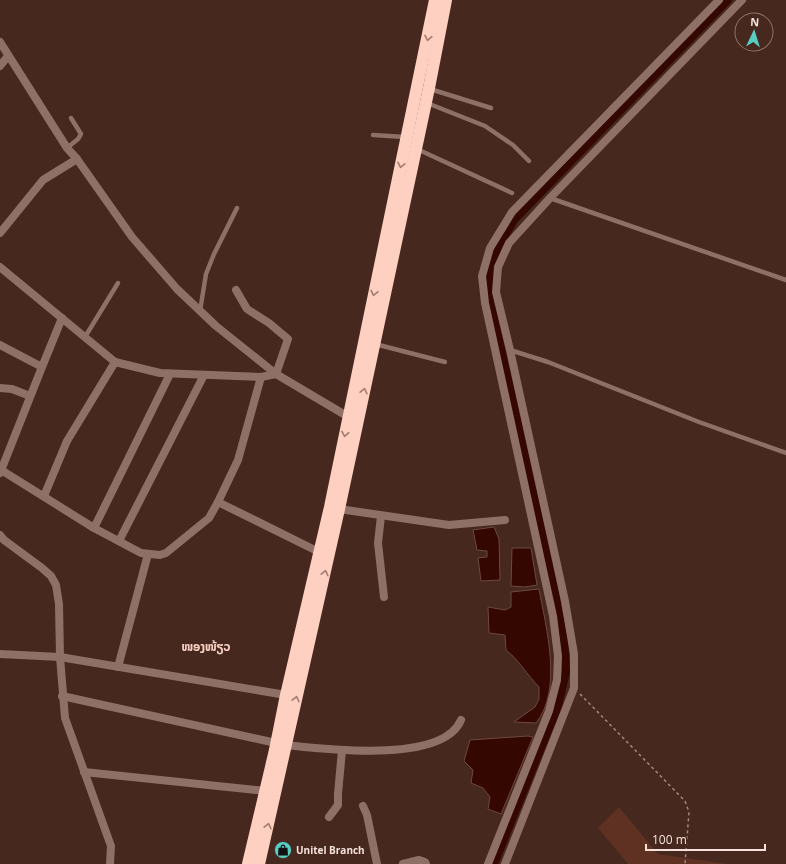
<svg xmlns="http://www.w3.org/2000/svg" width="786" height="864" font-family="'Open Sans','Noto Sans Lao',sans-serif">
<rect width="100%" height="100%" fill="#46281e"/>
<polygon fill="#5e3123" points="619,807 658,854 728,864 628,864 598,828"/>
<g fill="#340700" stroke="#6e4842">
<polygon points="494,527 499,539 500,580 481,581 478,558 487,557 487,551 477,550 473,530"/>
<polygon points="512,548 531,548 537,585 525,587 511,586"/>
<path d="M539 589C546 628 563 689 536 723L514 722 535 707 539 699V687C527 675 519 660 506 650L505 635 489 633 488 607 505 610 511 607V592Z"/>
<polygon points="528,736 533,737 501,814 488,809 490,797 483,788 471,783 473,770 464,761 470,740"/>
</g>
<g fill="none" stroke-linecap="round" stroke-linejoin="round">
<polyline stroke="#340700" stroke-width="8" points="494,864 558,706 566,672 564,639 545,542 492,309 490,276 498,248 514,220 728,0"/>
<polyline stroke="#a18880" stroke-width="1.5" stroke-dasharray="3 3" stroke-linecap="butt" points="580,694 685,801 689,812 685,864"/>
<g stroke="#8f7067" stroke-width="4.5">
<polyline points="430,89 491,108"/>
<polyline points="427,103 485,126 513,145 529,161"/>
<polyline points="373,135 405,137"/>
<polyline points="67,148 78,139 81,134 71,118"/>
<polyline points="417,149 512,193"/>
<polyline points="550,198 786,280"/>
<polyline points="200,311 206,274 214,254 237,208"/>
<polyline points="85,337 118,283"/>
<polyline points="375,344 445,362"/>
<polyline points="510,350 548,362 699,422 786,453"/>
</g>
<g stroke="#8f7067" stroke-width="8">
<polyline points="0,42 67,148 77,159 132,237 177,289 216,326 276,374 352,419"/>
<polyline points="0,66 8,56"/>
<polyline points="0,233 43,180 77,159"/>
<polyline points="0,267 115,362 160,373 261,377 276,374 288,339 269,323 247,309 236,290"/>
<polyline points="0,345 42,367"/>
<polyline points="261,377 238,460 218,502 319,552"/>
<polyline points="0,388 12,389 30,396"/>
<polyline points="1,470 94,528 141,553 160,555 166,553 209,518 218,502"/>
<polyline points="0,473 42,367 62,318"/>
<polyline points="44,496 67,441 115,362"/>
<polyline points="339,509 449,525 505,520"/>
<polyline points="381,516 378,543 384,597"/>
<polyline points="94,528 170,374"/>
<polyline points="0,535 4,540 42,568 51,576 56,585 59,604 60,657 65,718 111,846 110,864"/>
<polyline points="119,541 204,375"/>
<polyline points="0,654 60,657 286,695"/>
<polyline points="118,667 148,554"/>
<polyline points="62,696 276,743"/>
<path d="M286 745C325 749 443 764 461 720"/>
<polyline points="84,772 265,791"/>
<polyline points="363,806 367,815 377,864"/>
<polyline points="329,817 338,805 338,794 342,750"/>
<polyline points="403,864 419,860 425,862 426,864"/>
<polyline points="488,864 549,711 557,680 558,656 553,616 485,303 482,276 490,248 512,212 719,0"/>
<polyline points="505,864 574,688 574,654 565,601 510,350 496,292 498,267 509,243 550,198 742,0"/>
</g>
<g stroke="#fed0c1" stroke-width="12">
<polyline points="248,864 275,750 286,695 330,507 435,0"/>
<polyline points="259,864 339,509 429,88 446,0"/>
</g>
</g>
<defs><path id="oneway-chevron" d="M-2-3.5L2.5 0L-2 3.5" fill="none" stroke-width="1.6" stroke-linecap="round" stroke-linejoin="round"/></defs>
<g stroke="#a27c70">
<use href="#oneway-chevron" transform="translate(428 38) rotate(101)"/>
<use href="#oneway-chevron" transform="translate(401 165) rotate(102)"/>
<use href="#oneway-chevron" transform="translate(374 293) rotate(102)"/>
<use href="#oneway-chevron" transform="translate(364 391) rotate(-77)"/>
<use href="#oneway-chevron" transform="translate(345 434) rotate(101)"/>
<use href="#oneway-chevron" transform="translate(325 573) rotate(-77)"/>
<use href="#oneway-chevron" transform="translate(296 699) rotate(-77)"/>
<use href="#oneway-chevron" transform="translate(268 826) rotate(-77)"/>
</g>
<defs>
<g id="shop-disc" transform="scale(0.9)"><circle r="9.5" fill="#56cec4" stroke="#46281e"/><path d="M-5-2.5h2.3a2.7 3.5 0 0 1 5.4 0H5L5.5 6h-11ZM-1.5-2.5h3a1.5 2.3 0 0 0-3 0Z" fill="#111"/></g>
</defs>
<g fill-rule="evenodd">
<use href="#shop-disc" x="283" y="850"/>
</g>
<g text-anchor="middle" stroke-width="3.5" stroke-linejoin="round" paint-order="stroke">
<g font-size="10" font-weight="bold" fill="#f6e1db" stroke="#46281e" text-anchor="start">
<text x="296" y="854">Unitel Branch</text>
</g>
<g font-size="12" font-weight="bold" fill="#f8d0c3" stroke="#46281e">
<text x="206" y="651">ໜອງໜ້ຽວ</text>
</g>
</g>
<g transform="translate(754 32) rotate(4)"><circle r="19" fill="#46281e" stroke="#8c726a"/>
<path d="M0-3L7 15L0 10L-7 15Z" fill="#56cec4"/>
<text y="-6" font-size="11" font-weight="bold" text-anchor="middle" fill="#f6e1db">N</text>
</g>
<path d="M646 844v6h119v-6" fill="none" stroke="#f6e1db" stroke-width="2"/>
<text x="652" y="844" font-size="12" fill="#f6e1db" stroke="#46281e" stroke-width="3" paint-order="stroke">100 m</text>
</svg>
